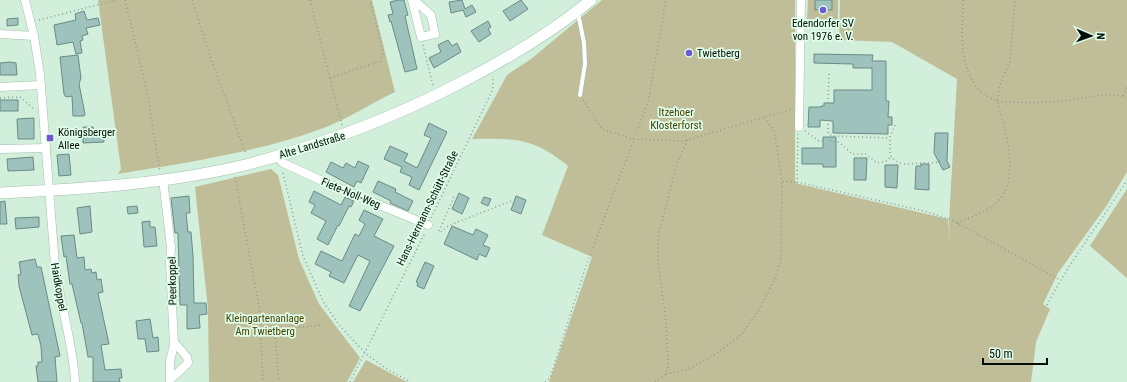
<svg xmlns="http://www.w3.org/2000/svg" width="1127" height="382" font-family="'Roboto Condensed',sans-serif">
<rect width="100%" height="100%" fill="#d2efdc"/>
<g fill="#c0bd99">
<path d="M98 0H372L395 92C369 104 345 121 318 130 254 153 185 163 118 174L121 169Z"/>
<path d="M602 0H795V183L948 219 950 243 949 222 957 79 892 42 839 40 840 0H1127V172L1107 205 1058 273 1043 304 1050 309 1036 342 1031 382H549L592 257 542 235 568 166C534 138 515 138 472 139L507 75 531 59Z"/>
<polygon points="808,0 838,0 838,20 807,19"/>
<polygon points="271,169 278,175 299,259 319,304 360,358 347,382 209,382 208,309 195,187"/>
<polygon points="1127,189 1127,278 1090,246"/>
<polygon points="366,360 407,382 353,382"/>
</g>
<g fill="#9ec3bc" stroke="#688b85">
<polygon points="398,0 404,0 408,15 405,16 417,69 405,72 391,21 390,22 388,15 393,14 390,2"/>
<polygon points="462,0 465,9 472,5 476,12 466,17 463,10 451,13 449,2"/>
<polygon points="521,0 528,9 510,21 503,11"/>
<rect x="815" y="0" width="17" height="10"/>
<polygon points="84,11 87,20 98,18 100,25 86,28 88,34 82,36 83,40 80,41 82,53 76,54 73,42 57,45 54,25 76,20 75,14"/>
<polygon points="18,18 18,25 7,26 7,19"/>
<polygon points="488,21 491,27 488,29 491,34 479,42 471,31"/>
<polygon points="448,40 452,46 457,43 461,52 434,68 429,58 441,52 438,45"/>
<polygon points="814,54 873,55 872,61 886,61 886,101 889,101 888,117 892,117 892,125 888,125 888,134 833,133 833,121 820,120 820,127 808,127 809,107 821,107 821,106 824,106 824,103 834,103 834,90 872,90 872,68 853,68 853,64 814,63"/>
<polygon points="78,55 81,78 79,84 85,114 84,116 73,116 72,96 66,97 64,94 60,57"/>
<polygon points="10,62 16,63 17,75 0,75 0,63"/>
<rect x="0" y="100" width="18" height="11"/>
<polygon points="34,118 34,139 18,139 17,119"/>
<polygon points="429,123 447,132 419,190 409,185 412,177 400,172 402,167 384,159 390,146 408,154 404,161 417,168 431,138 424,135"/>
<polygon points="83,127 93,127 95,133 103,133 104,142 83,143"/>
<polygon points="935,133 948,133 947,161 950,167 943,170 934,153"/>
<polygon points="823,137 836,137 836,167 823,167 823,164 802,164 802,148 823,148"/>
<polygon points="69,154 71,175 59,176 57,155"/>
<polygon points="33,157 34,170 8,171 7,159"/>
<polygon points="854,158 867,158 866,180 854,180"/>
<polygon points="358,161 369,166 361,183 357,181 354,187 326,172 331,162 343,168 346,163 355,168"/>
<polygon points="921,164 929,164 929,190 915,189 916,166 921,166"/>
<polygon points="885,165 898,165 897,188 885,187"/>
<polygon points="378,181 396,189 395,192 413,201 408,211 390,203 391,201 373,192"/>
<polygon points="314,191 341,205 345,197 354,201 351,207 349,206 339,226 338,225 328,245 317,239 326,221 311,213 315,205 309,202"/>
<polygon points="459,193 469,198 462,214 452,209"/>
<polygon points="189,196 190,213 186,213 188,232 191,232 193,256 194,303 206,303 207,314 199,315 200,328 187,329 187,305 180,305 178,233 175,233 171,198"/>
<polygon points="516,196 526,200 521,214 511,210"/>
<polygon points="484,197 491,199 488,206 481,203"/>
<polygon points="5,201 7,224 0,224 0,202"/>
<polygon points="90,206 92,232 80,234 77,208"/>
<polygon points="137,206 138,213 128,214 127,207"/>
<polygon points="364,210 383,219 374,236 394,246 360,311 349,306 370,261 358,255 344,283 329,276 331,272 315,264 321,251 342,261 355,234 359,236 365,224 359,220"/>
<polygon points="39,217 39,227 16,229 15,218"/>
<polygon points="150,221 150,227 155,227 157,246 144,247 142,222"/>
<polygon points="452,226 473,235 476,229 488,235 483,245 490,248 486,257 479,254 477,260 444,244"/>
<polygon points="74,235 77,258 84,257 85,270 91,269 92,273 96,272 97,280 101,279 103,292 98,293 109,344 101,345 105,370 121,369 122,378 119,378 120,382 93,382 93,357 88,357 82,323 81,323 72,284 70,284 66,256 64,257 61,236"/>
<polygon points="35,259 37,267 41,267 60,356 55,357 57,382 38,382 36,366 38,366 38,362 42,362 41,346 38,334 32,335 19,286 18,275 21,274 19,262"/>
<polygon points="425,262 434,266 424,289 417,286 418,283 416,282"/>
<polygon points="150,319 153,338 158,337 159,351 147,352 145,339 138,339 136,321"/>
</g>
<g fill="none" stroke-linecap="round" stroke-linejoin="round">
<g stroke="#a3bfac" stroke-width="5">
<polyline id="service" points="578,13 584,43 585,64 580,95"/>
</g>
<g stroke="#a3bfac" stroke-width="9">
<g id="minor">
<path d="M25 0 34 36 40 74 55 265C60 305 73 342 75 382"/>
<polyline points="412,0 421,37 435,34 431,15 414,0"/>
<polyline points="0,34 34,36"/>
<polyline points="0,87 41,85"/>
<polyline points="799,127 801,0"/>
<polyline points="0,149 46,148"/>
<polyline points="276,156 283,163 331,185 428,225"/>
<polyline points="163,179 171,248 170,263 174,345 170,361 170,382"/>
<polyline points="170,380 188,363 187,357 174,342"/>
</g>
</g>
<g stroke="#a3bfac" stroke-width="12">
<path id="tertiary" d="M0 193C83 189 168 184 249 164 324 144 391 119 460 83 507 59 551 33 591 0"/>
</g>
<g stroke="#889e8f" stroke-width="1.5" stroke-dasharray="1 3" stroke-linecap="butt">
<polyline points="125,0 148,96 160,172"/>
<polyline points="192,0 210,56 246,154"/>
<polyline points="310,0 342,125"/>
<path d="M963 0C963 31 957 64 979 90 983 95 992 98 997 101L1000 85 1010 61 1015 0"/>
<polyline points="39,20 117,0"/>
<polyline points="423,45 433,86"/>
<polyline points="330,78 380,61 383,51 370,0"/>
<polyline points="1123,96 1127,86"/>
<polyline points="0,98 20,97 35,110"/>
<polyline points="583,100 602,129 633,139 684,141 792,109"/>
<polyline points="828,103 829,74"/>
<polyline points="764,118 774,130 782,181 797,182"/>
<polyline points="828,120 828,133 833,136 890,138"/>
<path d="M895 125 890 137V155C899 168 911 163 923 163 930 163 936 164 942 160"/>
<polyline points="805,131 819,141 823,141"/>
<polyline points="798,134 797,182 924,211 952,220 1060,280"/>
<polyline points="830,141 839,142 852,154 866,154 877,163 887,161 891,156"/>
<polyline points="283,173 303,256 323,301 339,325 366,354 387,369 411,382"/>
<polyline points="235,177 260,312 263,382"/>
<polyline points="431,218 493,89 493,76"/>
<path d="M957 223C970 217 985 213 996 203 1022 180 1005 129 997 101 1019 103 1041 103 1063 101 1085 99 1105 90 1127 98"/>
<polyline points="439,231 454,197"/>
<polyline points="441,232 448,226 511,201"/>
<path d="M1047 305C1070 260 1101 222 1127 180"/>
<polyline points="262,331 275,336 279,382"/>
<polyline points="263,331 322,325"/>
<polyline points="666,374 689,369 717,353 742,334 758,311 775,279 781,259 782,181"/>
<polyline points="350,382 425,233"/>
<polyline points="545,382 550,378 585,269 648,102 666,0"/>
<polyline points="655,382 666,374 668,366 666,320 658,264 658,237 676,166 687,140"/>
</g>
<use href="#service" stroke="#fff" stroke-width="4"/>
<use href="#minor" stroke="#fff" stroke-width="8"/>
<use href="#tertiary" stroke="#fff" stroke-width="11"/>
</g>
<g fill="#7158d2" stroke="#dffde9" stroke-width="1.5">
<circle cx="823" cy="10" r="4"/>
<circle cx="689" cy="53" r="4"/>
<rect x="46" y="134" width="8" height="8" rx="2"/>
</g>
<g text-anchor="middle" stroke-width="3.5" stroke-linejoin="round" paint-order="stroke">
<g font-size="11" fill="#050e08" stroke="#dffde9" text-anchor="start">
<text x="823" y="27" text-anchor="middle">Edendorfer SV<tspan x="823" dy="13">von 1976 e. V.</tspan></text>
<text x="697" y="57">Twietberg</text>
<text x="58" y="136">Königsberger<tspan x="58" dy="13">Allee</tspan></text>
</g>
<g font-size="11" fill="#474100" stroke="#dffde9">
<text x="676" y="116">Itzehoer<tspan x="676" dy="13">Klosterforst</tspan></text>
<text x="265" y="322">Kleingartenanlage<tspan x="265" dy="13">Am Twietberg</tspan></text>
</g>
<g font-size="11" fill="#050e08" stroke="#dffde9">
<text transform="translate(312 145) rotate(-17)" y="4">Alte Landstraße</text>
<text transform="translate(351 193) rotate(23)" y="4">Fiete-Noll-Weg</text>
<text transform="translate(427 208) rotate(-64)" y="4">Hans-Hermann-Schütt-Straße</text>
<text transform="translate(172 281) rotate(-91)" y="4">Peerkoppel</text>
<text transform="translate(59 287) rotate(80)" y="4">Haidkoppel</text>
</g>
</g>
<g transform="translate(1091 36) rotate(92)" stroke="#dffde9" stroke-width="3" paint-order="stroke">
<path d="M0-3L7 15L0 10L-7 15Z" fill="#050e08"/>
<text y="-6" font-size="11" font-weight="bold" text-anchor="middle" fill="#050e08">N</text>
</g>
<path d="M983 358v6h64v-6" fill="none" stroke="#050e08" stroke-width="2"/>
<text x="989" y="358" font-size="12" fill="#050e08" stroke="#dffde9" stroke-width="3" paint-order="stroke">50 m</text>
</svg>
